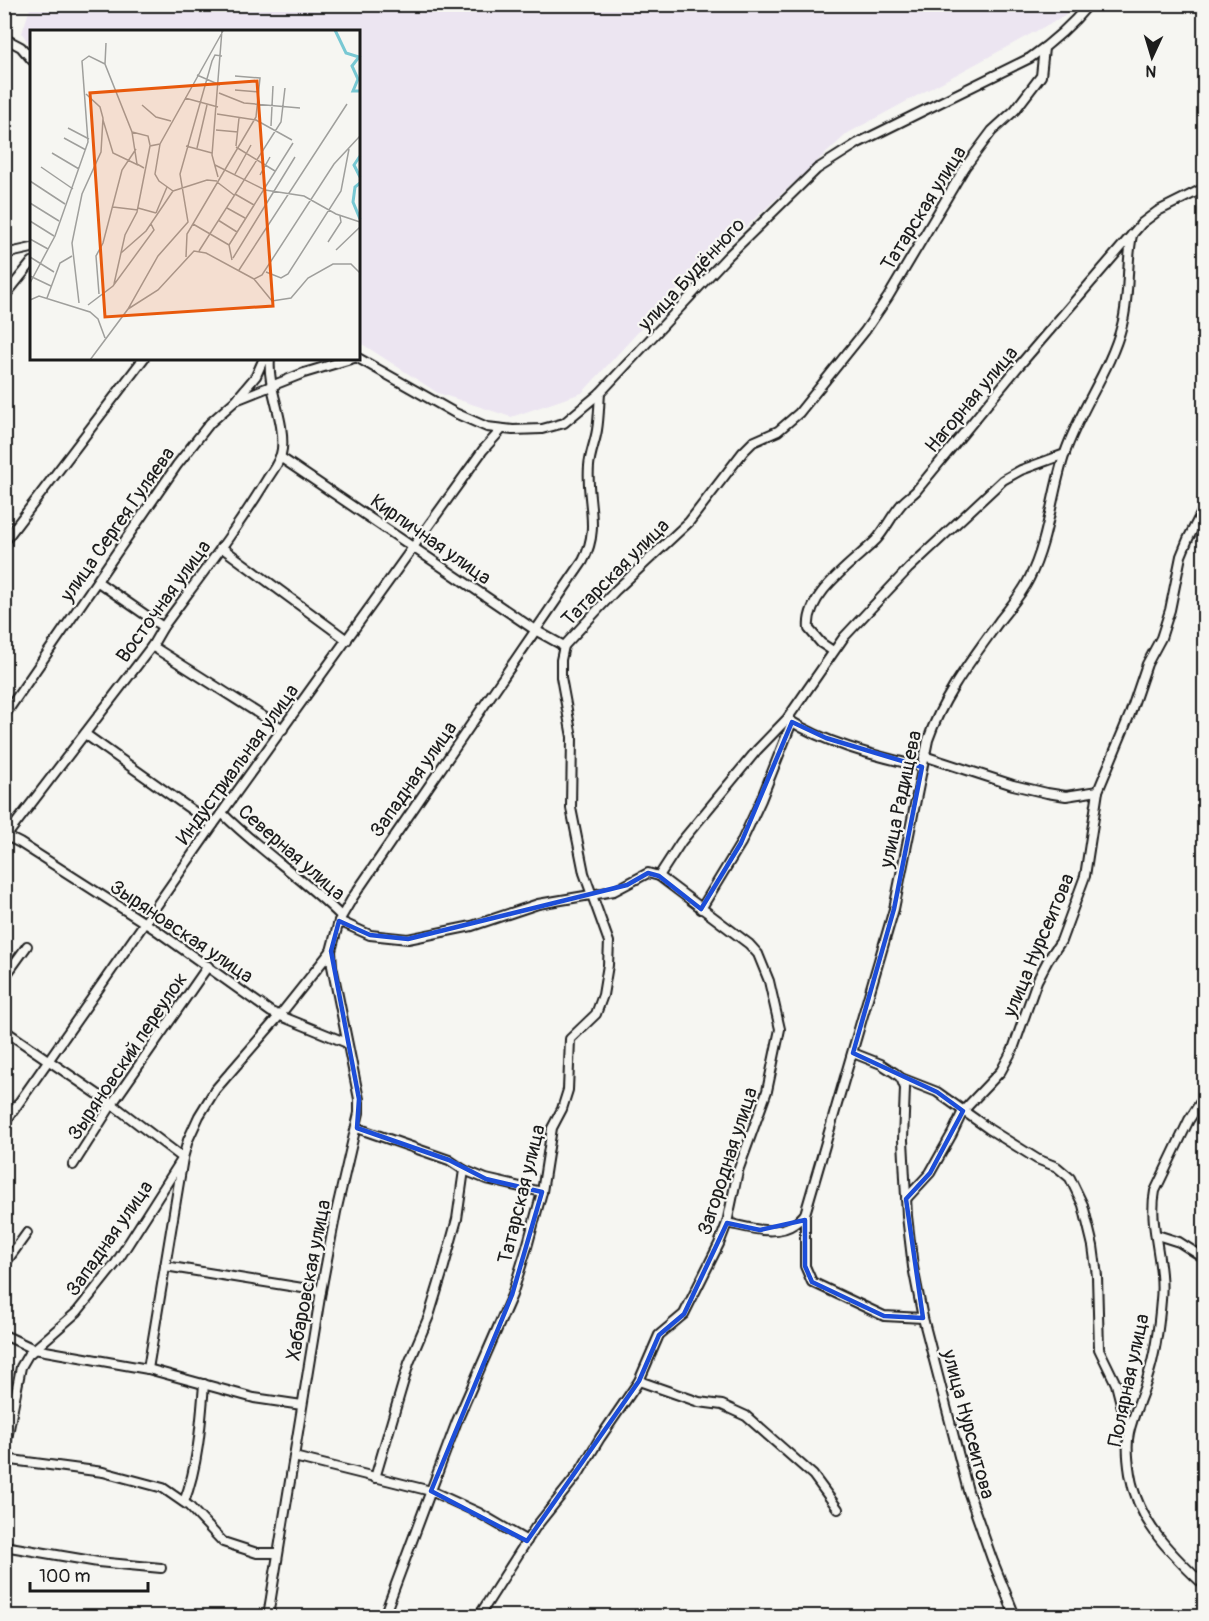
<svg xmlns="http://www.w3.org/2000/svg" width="1209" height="1621" font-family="Pangolin,sans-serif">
<rect width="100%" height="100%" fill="#f6f6f2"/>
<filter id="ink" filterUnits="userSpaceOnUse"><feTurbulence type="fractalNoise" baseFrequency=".0167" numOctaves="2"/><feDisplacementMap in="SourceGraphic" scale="12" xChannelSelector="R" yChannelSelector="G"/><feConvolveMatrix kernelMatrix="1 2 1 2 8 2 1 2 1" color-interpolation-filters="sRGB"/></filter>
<g filter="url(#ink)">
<polygon fill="#ece5f1" points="31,5 31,4 1073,5 1064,16 848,133 674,293 582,393 511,417 438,393 359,342 358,32 32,32 31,47 22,33"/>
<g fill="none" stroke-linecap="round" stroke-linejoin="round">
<g stroke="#1c1c1c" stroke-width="12">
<g id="minor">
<polyline points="4,38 21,47 32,60"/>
<polyline points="4,251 9,253 32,248"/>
<polyline points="4,297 32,262"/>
<path d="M358 358 455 413 487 427 513 430 542 429 564 423 600 393 727 257 817 169 858 143 1030 58C1053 42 1071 26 1089 4"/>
<polyline points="236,400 304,373 354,358"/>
<polyline points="280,457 535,630 564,646"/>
<polyline points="4,542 144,358"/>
<polyline points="221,547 347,640"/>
<polyline points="98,582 163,627"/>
<polyline points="152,646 283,729"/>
<path d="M833 651 821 643 809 629C805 594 853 563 876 540 885 530 891 517 900 506 904 500 911 496 916 491L1018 367 1142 223 1158 211 1204 188"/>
<polyline points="4,716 177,465 210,423 235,401 256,376 264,358"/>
<path d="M789 720C828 745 878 756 922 767"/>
<polyline points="85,734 213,825"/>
<polyline points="924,756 1013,785 1047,793 1066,796 1098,791"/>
<path d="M222 813C259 850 304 879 341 916"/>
<polyline points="4,835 20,843 156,930 271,1012 347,1043"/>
<path d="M4 839 152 646 163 627C198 579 235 532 266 481 272 471 281 461 282 449 285 418 267 389 270 358"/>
<polyline points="659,876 681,842 757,750 787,719 844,637 909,568 1003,480 1021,470 1065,454"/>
<polyline points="701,909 741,843 761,800 792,722"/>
<polyline points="339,921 370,935 408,939 472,926 538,904 614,891 648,873 659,876 749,944 758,954 769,981 780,1029 767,1091 738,1171 727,1223 719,1244 684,1314 659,1335 639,1381 600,1438 579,1473 535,1528 479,1616"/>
<polyline points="4,978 27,946"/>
<polyline points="4,1030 112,1104 183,1158"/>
<polyline points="853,1053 881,1064 895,1073 901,1078 905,1088 903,1140 907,1216 913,1267 923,1318 968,1491 992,1559 1015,1616"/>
<polyline points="901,1078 937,1092 989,1129 1037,1159 1057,1167 1070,1178 1083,1205 1093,1246 1097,1276 1099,1349 1116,1384 1128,1431"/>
<path d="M1204 1097 1189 1120 1155 1191C1148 1226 1165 1262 1161 1300 1159 1325 1156 1352 1148 1376 1143 1395 1133 1414 1129 1433 1126 1446 1128 1461 1130 1474 1138 1522 1170 1553 1204 1585"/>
<polyline points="4,1124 213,825 483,450 502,429"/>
<polyline points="357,1128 449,1160 464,1170 486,1179 542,1192"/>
<polyline points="73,1165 112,1104 208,966"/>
<polyline points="906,1199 930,1173 952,1134 963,1111 1001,1071 1013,1049 1037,981 1048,960 1061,941 1085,876 1098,791 1130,714 1147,664 1161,638 1170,610 1181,556 1188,539 1204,508"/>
<polyline points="805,1214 805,1266 812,1282 884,1316 923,1318"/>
<path d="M727 1223C747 1227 776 1237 794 1224 798 1222 802 1217 805 1214L894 909 928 740C943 696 973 658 1000 620 1010 607 1022 594 1029 579 1049 540 1051 494 1065 453 1080 409 1111 369 1122 325 1130 295 1126 264 1132 235"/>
<polyline points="1157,1235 1179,1242 1204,1258"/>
<polyline points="4,1265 27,1233"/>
<polyline points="165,1266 321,1291"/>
<polyline points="4,1335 34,1349 148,1369 254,1398 302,1405"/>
<path d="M148 1369 183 1158 188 1140 199 1116 215 1090 280 1015 331 951 339 921 353 897 583 561C601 527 586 502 589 466 590 453 595 443 597 430 599 418 599 406 600 393"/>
<polyline points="639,1381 699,1402 722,1405 746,1416 813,1475 838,1509"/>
<polyline points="294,1457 431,1491 479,1513 527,1541"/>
<polyline points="4,1459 103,1472 163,1488 189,1506 223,1542 257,1553 277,1553"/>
<polyline points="4,1471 6,1444 21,1367 28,1355 77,1312 116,1263 181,1161"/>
<polyline points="375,1478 409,1363 429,1316 443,1270 457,1219 464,1170"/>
<path d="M184 1502C198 1466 201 1423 204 1384"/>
<polyline points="4,1546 98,1562 161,1568"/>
<polyline points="268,1616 321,1291 336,1212 359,1113 359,1099 332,966 331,951"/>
<polyline points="384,1616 457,1421 512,1295 527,1247 542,1192 552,1128 562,1109 568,1090 570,1039 596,1014 603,995 608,965 609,942 584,873 571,808 572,737 561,677 561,660 564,646 616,590 689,522 743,452 753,442 778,431 799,413 865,331 888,297 965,167 992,131 1015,110 1041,76 1044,48"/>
</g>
</g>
<use href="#minor" stroke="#f6f6f2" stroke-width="8"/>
</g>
</g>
<path fill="none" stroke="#1d4ed8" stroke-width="4.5" stroke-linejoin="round" d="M792 722 826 738 922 767 894 909 853 1053 937 1092 963 1111 930 1173 906 1199 923 1318 884 1316 812 1282 805 1266V1220L760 1230 727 1223 684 1314 659 1335 639 1381 527 1541 431 1491 512 1295 542 1192 486 1179 449 1160 357 1128 359 1099 331 951 339 921 370 935 408 939 627 885 648 873 659 876 701 909 741 843Z"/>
<g text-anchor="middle" stroke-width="4.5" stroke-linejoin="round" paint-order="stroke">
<g font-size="20" fill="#1c1c1c" stroke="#f6f6f2">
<text transform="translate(923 208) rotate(-58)" y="7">Татарская улица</text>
<text transform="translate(691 274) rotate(-47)" y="7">улица Будённого</text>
<text transform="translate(971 399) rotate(-50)" y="7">Нагорная улица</text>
<text transform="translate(117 524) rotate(-55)" y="7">улица Сергея Гуляева</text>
<text transform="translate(431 539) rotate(35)" y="7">Кирпичная улица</text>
<text transform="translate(615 572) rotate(-45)" y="7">Татарская улица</text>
<text transform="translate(163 601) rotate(-54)" y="7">Восточная улица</text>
<text transform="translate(237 764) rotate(-54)" y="7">Индустриальная улица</text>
<text transform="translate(413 779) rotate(-55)" y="7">Западная улица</text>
<text transform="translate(900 799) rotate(-78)" y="7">улица Радищева</text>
<text transform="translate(292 852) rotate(41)" y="7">Северная улица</text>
<text transform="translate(182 931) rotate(34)" y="7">Зыряновская улица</text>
<text transform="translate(1038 945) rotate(-67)" y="7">улица Нурсеитова</text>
<text transform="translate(127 1056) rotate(-56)" y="7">Зыряновский переулок</text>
<text transform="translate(727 1161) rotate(-72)" y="7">Загородная улица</text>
<text transform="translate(521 1194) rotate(-76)" y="7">Татарская улица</text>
<text transform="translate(109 1238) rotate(-55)" y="7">Западная улица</text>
<text transform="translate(308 1280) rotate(-79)" y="7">Хабаровская улица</text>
<text transform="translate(1128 1380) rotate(-78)" y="7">Полярная улица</text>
<text transform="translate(969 1424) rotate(75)" y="7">улица Нурсеитова</text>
</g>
</g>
<g transform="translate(30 30)">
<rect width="330" height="330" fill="#f6f6f2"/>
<path fill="none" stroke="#78c8d3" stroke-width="3" d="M305 0 316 23 329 27 322 36 328 49 323 61H330M330 126 324 135 330 147M330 153 325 157 323 172 330 189"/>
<path fill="none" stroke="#9f9f9c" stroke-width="1.5" d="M76 13 75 34 102 102 107 134 114 138M167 45 190 55M205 60 229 62M189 63 214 73 270 78M155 68 188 77M112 75 126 87 141 91M187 84 226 90 262 110M73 90 83 123 108 135M241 96 243 56M38 98 59 109M186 100 208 102M102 102 118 106 120 115M34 108 56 120M156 116 182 123M206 116 209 88M206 117 245 141M167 118 177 75M22 123 49 139M185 135 235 160 274 166 306 184 330 192M11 137 43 159M205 144 221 115M230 145 240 127M188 147 182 125 192 0M0 151 35 174M187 152 204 165M143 161 129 151 125 144 130 114 193 1M143 161 177 150 187 151M205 164 224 175M0 173 29 191M83 177 108 180M108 178 126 183M197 178 215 188M126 183 137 157M188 190 207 202M0 191 24 206M163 194 199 215M0 209 18 219M298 212 311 192 310 186M306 220 330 197M169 221 251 92 255 58M91 223 116 201 143 161M0 227 24 242M156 227 157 204 226 87 230 48 205 46M203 228 265 127M202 230 199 215 263 113M209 240 317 74M236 242 251 248 258 244 311 161 319 119M0 246 21 256M224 249 232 245 304 134 330 106M224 249 242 271 261 268 278 248 303 234H321L330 243M0 253 25 206 58 112 52 31 59 26 75 34M84 254 95 205 107 182 120 116 130 114M69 264 66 226 73 213 92 140 106 119M17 268 30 233 42 226M0 270 9 266 60 282 68 289 75 308M49 273 42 213 52 164 71 122 73 88 70 77 56 64M58 275 83 256 124 200 121 194M98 279 128 260 164 221 176 223 224 249M60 330 98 279 128 226 158 192 150 144 182 31 185 25 192 26"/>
<path fill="#e8590c" fill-opacity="0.15" stroke="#e8590c" stroke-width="3" d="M227 51 243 276 75 287 60 63Z"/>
<rect width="330" height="330" fill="none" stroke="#1c1c1c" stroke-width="3"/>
</g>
<rect width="1209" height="1621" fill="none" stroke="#f6f6f2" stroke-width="24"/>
<rect x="12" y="12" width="1185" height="1597" fill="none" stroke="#1c1c1c" stroke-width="2" filter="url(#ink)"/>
<g transform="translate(1152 57) rotate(184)" stroke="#f6f6f2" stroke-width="4.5" paint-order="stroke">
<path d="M0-4.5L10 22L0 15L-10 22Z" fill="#1c1c1c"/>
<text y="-9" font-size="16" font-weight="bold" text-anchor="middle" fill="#1c1c1c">N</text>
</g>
<path d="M30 1582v9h118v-9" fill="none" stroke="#1c1c1c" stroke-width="3"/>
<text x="39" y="1582" font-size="18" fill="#1c1c1c" stroke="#f6f6f2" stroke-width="4.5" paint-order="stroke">100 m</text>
</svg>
